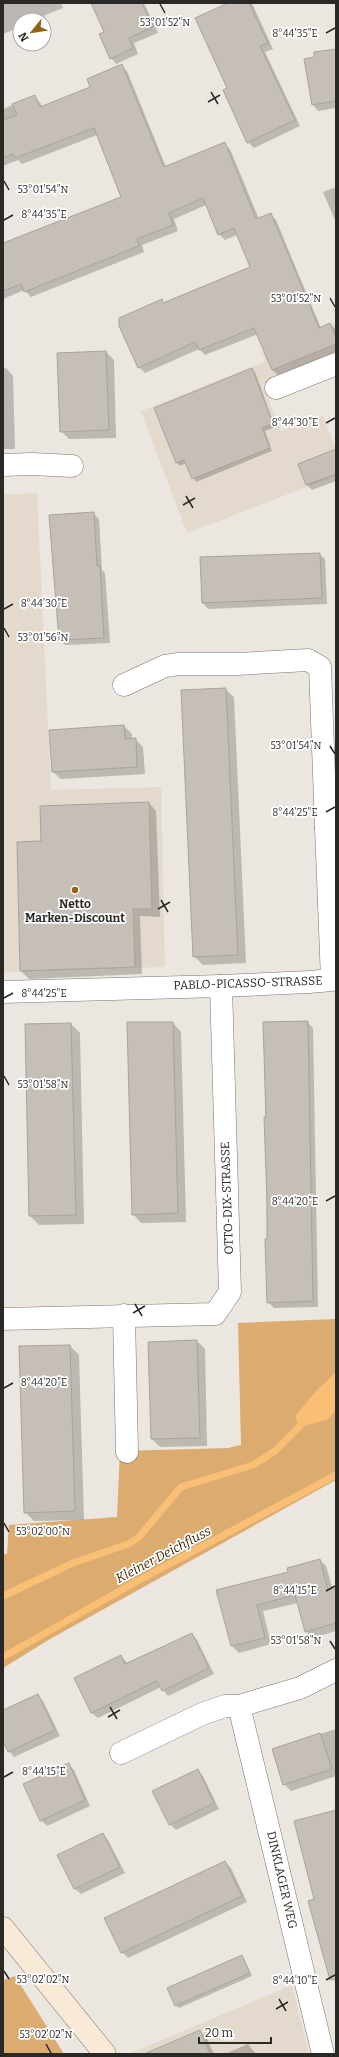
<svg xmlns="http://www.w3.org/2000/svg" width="339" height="2057" font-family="Bitter,serif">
<rect width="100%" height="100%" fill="#ebe6df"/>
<g fill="#e4d9cd">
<polygon points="333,322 336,328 336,353 262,384 281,431 323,415 336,450 336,476 187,533 141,411 266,361 262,352"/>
<polygon points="37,493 51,790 161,787 165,967 3,972 3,495"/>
<polygon points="292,1985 309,2054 131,2053"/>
</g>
<g fill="#dbab6f">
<polygon points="336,1319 336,1480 50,1639 3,1668 3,1554 7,1554 9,1525 117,1517 120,1451 228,1448 241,1445 238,1323"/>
<polygon points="15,1976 64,2054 3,2054 3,1980"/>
</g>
<polygon fill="#f9bf75" points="336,1372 336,1410 327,1420 299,1427 295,1416 316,1391"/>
<g fill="#0003">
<polygon points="3,3 61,3 63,8 33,20 20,20 20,27 3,34"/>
<polygon points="92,3 144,3 158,33 134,43 138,54 116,64 111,58 105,32"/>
<polygon points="226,3 252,3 273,49 265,52 300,126 254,148 248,142 229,88"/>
<polygon points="336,50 336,108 318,111 313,105 315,58"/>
<polygon points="121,66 127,71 166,167 224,144 230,149 259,219 270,214 276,220 321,328 330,324 336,330 336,352 278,375 272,370 258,334 205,355 199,349 145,373 139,367 161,300 164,303 251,268 237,235 225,240 219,234 206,205 174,219 178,231 142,245 144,252 31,297 24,290 3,299 3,244 123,197 97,135 22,164 18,160 3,166 3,109 35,96 43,107 92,87"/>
<polygon points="336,187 336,223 323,192"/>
<polygon points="106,352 114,360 116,438 69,439 61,431"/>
<polygon points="6,368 13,376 15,449 3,449 3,369"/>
<polygon points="252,370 255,372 275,427 265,431 272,451 196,482 186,463 180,466 177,463 155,408"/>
<polygon points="336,450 336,481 312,490 307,485"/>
<polygon points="93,513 99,519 102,570 105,573 110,643 65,645 60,640"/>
<polygon points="319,554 325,559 327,604 208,609 203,603 201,558"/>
<polygon points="225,689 234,697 246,963 203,965 194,956"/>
<polygon points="124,726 132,734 132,739 135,739 143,747 145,774 61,779 53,772"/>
<polygon points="149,803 156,811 160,917 140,916 142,974 29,979 21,971 42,842"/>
<polygon points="307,1022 313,1028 318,1307 274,1308 268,1302 264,1023"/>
<polygon points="173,1023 181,1032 186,1222 141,1223 133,1214"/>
<polygon points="71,1024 80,1033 84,1224 39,1225 30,1216 26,1025"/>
<polygon points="197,1341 205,1349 207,1446 160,1447 152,1439 150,1343"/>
<polygon points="70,1346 79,1355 84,1520 34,1521 25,1512"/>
<polygon points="320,1560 326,1566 333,1590 336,1589 336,1631 312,1638 306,1631 298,1603 263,1611 271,1644 239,1653 232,1646 217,1591 290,1572"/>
<polygon points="192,1634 197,1640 214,1674 168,1696 161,1687 98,1718 92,1713 76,1678 121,1656 128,1664"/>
<polygon points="37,1695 43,1701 60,1736 14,1757 9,1751 3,1739 3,1711"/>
<polygon points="336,1729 336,1776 291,1791 284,1784 273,1749"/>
<polygon points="69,1765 74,1770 90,1806 47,1826 41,1820"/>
<polygon points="198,1770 203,1776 219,1809 176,1830 170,1824"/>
<polygon points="336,1813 336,1988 316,1900"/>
<polygon points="103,1834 108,1840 125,1873 81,1894 75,1889"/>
<polygon points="225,1862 231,1868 247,1902 128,1958 122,1952"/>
<polygon points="242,1956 252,1976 179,2008 176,2005"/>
<polygon points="199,2031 207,2039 214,2054 150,2054"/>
<polygon points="248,2044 256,2054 225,2054"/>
</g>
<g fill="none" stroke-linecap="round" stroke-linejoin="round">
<g stroke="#f9bf75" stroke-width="7">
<polyline points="3,1596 73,1563 128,1544 138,1538 181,1487 253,1465 275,1451 305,1421"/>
<polyline points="3,1657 132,1584 336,1475"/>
</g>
</g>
<g fill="#c5bfb8" stroke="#a8a39c">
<polygon points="91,3 142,3 153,27 129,38 133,48 110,59 99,34 104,32"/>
<polygon points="228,3 249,3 268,43 260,46 295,120 247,143 223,90 227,88 195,18"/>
<polygon points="336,49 336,101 312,105 304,59 314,57 314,52"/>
<polygon points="122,64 164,167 225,142 256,219 271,213 319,328 330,323 336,338 336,344 272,370 254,328 199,350 195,342 138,368 119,326 119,318 162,299 163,303 250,267 234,228 218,235 203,198 169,213 173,225 137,239 139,246 24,292 21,284 3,291 3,243 121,197 94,128 15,158 13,154 3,158 3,120 17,115 12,104 35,95 40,107 90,87 87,79"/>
<polygon points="106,351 109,430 60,432 57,353"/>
<polygon points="252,368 273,424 262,428 270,448 192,479 184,460 176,463 154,408"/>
<polygon points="336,449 336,474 306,485 298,464"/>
<polygon points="94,512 97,566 100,566 104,638 59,640 49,515"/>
<polygon points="320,553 322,598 202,603 200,557"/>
<polygon points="226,688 238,955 193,957 181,690"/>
<polygon points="124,725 125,739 136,738 137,767 52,772 49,730"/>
<polygon points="149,802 152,909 133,909 135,967 20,971 17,842 41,841 40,806"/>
<polygon points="308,1021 313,1301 267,1303 265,1239 267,1239 267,1200 264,1117 266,1117 263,1022"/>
<polygon points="127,1022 173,1022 178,1213 132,1215"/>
<polygon points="71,1023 76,1215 29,1216 25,1024"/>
<polygon points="197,1340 200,1438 151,1439 148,1342"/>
<polygon points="70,1345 75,1511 24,1513 19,1346"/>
<polygon points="320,1559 328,1590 336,1588 336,1623 305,1632 295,1595 257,1605 265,1638 231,1646 216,1590 288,1572 287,1568"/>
<polygon points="192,1633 209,1668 162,1691 157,1681 91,1713 74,1678 121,1655 125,1664"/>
<polygon points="38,1694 55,1730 8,1752 3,1742 3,1710"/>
<polygon points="320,1733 332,1769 283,1785 272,1749"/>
<polygon points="69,1763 85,1800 40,1821 23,1784"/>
<polygon points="198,1769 214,1803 169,1825 152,1791"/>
<polygon points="336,1810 336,1979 330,1980 308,1901 314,1899 294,1821"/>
<polygon points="103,1833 120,1867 74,1889 57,1855"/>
<polygon points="225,1861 242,1896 121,1953 104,1918"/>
<polygon points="242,1955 250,1973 175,2006 167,1988"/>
<polygon points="200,2030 210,2054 144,2054"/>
</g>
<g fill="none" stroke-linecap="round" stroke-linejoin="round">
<g stroke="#7a756e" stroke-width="23">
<g id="minor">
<polyline points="276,388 336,364"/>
<polyline points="3,465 32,464 72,466"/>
<polyline points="124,685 165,666 179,664 238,664 308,660 320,667 326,828"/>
<polyline points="3,992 221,986 309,982 332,980 326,828 336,827"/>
<polyline points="124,1315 127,1452"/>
<polyline points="3,1319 215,1314 230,1292 221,986"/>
<polyline points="239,1706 323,2054"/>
<polyline points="121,1753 202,1714 225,1706 239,1706 300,1688 336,1670"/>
</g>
</g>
<g stroke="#7a756e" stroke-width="23">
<polyline id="secondary" points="3,1928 105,2054"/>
</g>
<use href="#minor" stroke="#fff" stroke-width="22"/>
<use href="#secondary" stroke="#f8ead6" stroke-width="22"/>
</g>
<path fill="none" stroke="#2b2926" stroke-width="1.5" d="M160 4 165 13M326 33 335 28M211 92 218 104M208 102 220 95M4 181 9 190M4 220 13 215M330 298 335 307M326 423 335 418M186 496 193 508M183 505 195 498M4 609 13 604M4 628 9 637M330 746 335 754M326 812 335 807M161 900 168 912M158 909 170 902M4 998 13 993M4 1076 9 1085M326 1201 335 1196M135 1304 142 1316M133 1313 145 1306M4 1388 13 1383M4 1523 9 1532M326 1591 335 1586M330 1641 335 1649M110 1707 117 1719M108 1717 120 1710M4 1777 13 1772M4 1971 9 1979M326 1980 335 1975M279 1999 286 2011M276 2009 288 2002M46 2044 51 2053"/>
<circle fill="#956315" stroke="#fff" stroke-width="1.5" cx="75" cy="890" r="4"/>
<g text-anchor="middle" stroke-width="3.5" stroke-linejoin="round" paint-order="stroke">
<g font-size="12" font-weight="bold" fill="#2b2926" stroke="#fff">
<text x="75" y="908">Netto<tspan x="75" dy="14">Marken-Discount</tspan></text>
</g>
<g font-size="12" fill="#2b2926" stroke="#fff">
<text transform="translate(248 983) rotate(-2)" y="4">PABLO-PICASSO-STRASSE</text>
<text transform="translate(227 1198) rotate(-92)" y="4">OTTO-DIX-STRASSE</text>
<text transform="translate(282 1880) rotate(77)" y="4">DINKLAGER WEG</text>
</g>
<g font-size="13" font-style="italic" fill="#3e2806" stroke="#fff">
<text transform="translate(163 1554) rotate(-28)" y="5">Kleiner Deichfluss</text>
</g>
</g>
<g font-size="10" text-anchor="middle" fill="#2b2926" stroke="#fff" stroke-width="3.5" stroke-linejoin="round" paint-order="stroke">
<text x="165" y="26">53°01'52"N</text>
<text x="295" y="37">8°44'35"E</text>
<text x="43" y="193">53°01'54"N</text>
<text x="44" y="218">8°44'35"E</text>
<text x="296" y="302">53°01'52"N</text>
<text x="295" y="426">8°44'30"E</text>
<text x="44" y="607">8°44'30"E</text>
<text x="43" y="641">53°01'56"N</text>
<text x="296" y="749">53°01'54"N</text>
<text x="295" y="816">8°44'25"E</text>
<text x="44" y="997">8°44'25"E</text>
<text x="43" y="1088">53°01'58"N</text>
<text x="295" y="1205">8°44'20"E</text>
<text x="44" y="1386">8°44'20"E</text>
<text x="43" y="1535">53°02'00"N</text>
<text x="295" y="1594">8°44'15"E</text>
<text x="296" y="1644">53°01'58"N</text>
<text x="44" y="1775">8°44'15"E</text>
<text x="43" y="1983">53°02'02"N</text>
<text x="295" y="1984">8°44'10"E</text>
<text x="46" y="2038">53°02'02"N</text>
</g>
<rect width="339" height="2057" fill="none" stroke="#2b2926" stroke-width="8"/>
<g transform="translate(32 32) rotate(240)"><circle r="19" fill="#ffffff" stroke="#aaa9a8"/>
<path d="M0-3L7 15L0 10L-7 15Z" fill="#956315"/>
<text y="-6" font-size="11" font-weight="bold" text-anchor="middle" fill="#2b2926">N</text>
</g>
<path d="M199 2037v6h72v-6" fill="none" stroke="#2b2926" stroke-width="2"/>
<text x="205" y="2037" font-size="12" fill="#2b2926" stroke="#ffffff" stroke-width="3" paint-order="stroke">20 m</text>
</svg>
